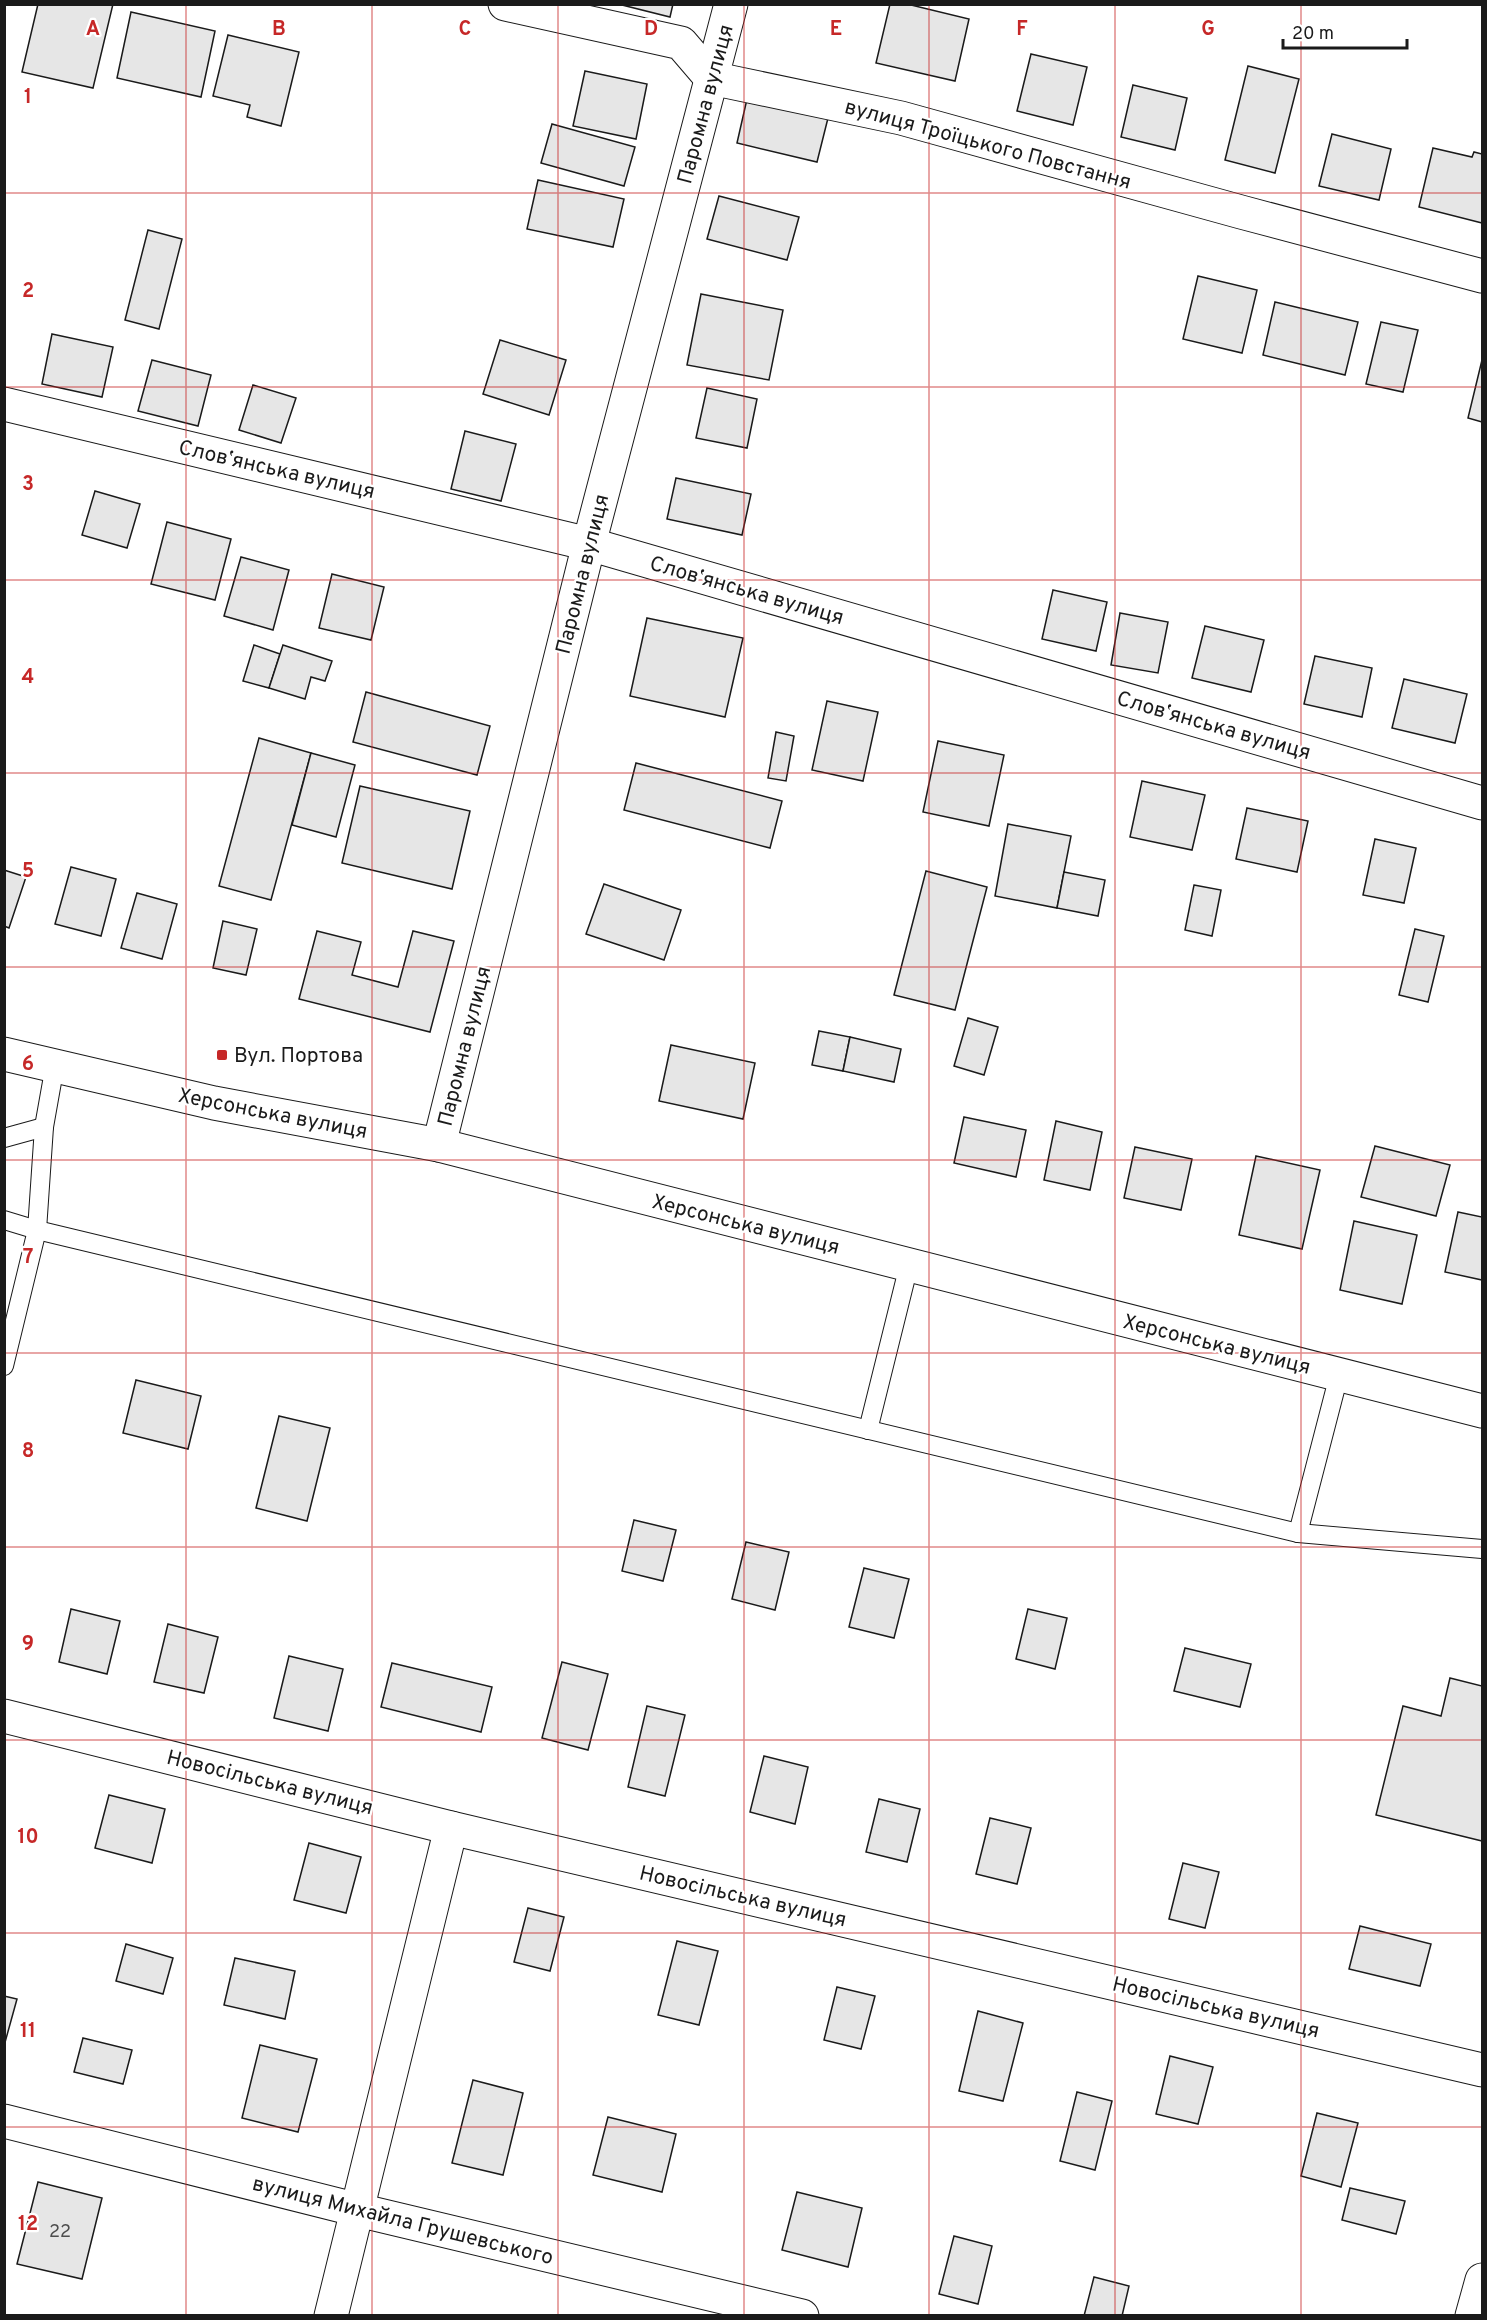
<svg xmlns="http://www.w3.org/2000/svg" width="1487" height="2320" font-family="Overpass,sans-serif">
<rect width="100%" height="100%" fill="#fff"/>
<g fill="#e6e6e6" stroke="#1a1a1a" stroke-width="1.5">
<polygon points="38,4 113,4 93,88 22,72"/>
<polygon points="618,4 673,4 670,17"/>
<polygon points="890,4 907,4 969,19 955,81 876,63"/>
<polygon points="131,12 215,31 201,97 117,78"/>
<polygon points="228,35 299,52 281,126 247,117 250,105 213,96"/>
<polygon points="1031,54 1087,67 1073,125 1017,111"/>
<polygon points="1248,66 1299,79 1275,173 1225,160"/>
<polygon points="585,71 647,84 636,139 573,126"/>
<polygon points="1133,85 1187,98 1175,150 1121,137"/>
<polygon points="747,99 828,118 817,162 737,143"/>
<polygon points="552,124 635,147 624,186 541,163"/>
<polygon points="1332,134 1391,149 1379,200 1319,186"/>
<polygon points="1433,148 1472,157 1474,152 1482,154 1482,223 1419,207"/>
<polygon points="538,180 624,199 613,247 527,229"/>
<polygon points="719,196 799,217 787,260 707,239"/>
<polygon points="148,230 182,239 159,329 125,320"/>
<polygon points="1198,276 1257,290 1242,353 1183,339"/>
<polygon points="701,294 783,310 769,380 687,365"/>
<polygon points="1275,302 1358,322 1345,375 1263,355"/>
<polygon points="1381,322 1418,330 1403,392 1366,384"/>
<polygon points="52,334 113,347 102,397 42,384"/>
<polygon points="500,340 566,360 549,415 483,394"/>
<polygon points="152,360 211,375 198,426 138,411"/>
<polygon points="1482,360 1482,422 1468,418"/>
<polygon points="253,385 296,398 281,443 239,430"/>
<polygon points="707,388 757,399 747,448 696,438"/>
<polygon points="465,431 516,444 501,501 451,489"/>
<polygon points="676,478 751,494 742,535 667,519"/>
<polygon points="95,491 140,504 127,548 82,535"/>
<polygon points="167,522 231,539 215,600 151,584"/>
<polygon points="241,557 289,570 273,630 224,616"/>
<polygon points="332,574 384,587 371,640 319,628"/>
<polygon points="1053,590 1107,602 1096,651 1042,639"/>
<polygon points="1120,613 1168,622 1158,673 1111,665"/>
<polygon points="647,618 743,638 725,717 630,696"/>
<polygon points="1205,626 1264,640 1251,692 1192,678"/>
<polygon points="254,645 280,654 269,688 243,681"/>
<polygon points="283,645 332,661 325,681 311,677 305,699 269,688"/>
<polygon points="1315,656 1372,668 1362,717 1304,704"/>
<polygon points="1404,679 1467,694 1455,743 1392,728"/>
<polygon points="366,692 490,726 477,775 353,742"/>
<polygon points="827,701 878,712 863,781 812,770"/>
<polygon points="776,732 794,736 786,781 768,778"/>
<polygon points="259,738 311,753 271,900 219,886"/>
<polygon points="938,741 1004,755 989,826 923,812"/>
<polygon points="311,753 355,765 336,837 292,825"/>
<polygon points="636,763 782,801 770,848 624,810"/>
<polygon points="1142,781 1205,795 1192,850 1130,837"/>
<polygon points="360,786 470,811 452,889 342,863"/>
<polygon points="1247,808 1308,821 1297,872 1236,859"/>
<polygon points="1008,824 1071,836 1057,908 995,896"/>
<polygon points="1375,839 1416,848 1404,903 1363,895"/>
<polygon points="71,867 116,879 101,936 55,924"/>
<polygon points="4,870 26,877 9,928 4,926"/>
<polygon points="926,871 987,887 955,1010 894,995"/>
<polygon points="1064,872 1105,880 1098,916 1057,908"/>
<polygon points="604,884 681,910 664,960 586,934"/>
<polygon points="1194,885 1221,890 1212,936 1185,930"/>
<polygon points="137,893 177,904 162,959 121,948"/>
<polygon points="223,921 257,929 246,975 213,968"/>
<polygon points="1415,929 1444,936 1428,1002 1399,995"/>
<polygon points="317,931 361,942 352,975 398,987 413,931 454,941 430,1032 299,999"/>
<polygon points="968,1018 998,1027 984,1075 954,1066"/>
<polygon points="819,1031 850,1037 843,1071 812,1065"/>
<polygon points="850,1037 901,1049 894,1082 843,1071"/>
<polygon points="671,1045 755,1063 743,1119 659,1101"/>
<polygon points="964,1117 1026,1130 1016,1177 954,1163"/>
<polygon points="1056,1121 1102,1132 1090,1190 1044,1180"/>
<polygon points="1375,1146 1450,1165 1436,1216 1361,1197"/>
<polygon points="1135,1147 1192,1159 1181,1210 1124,1198"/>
<polygon points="1256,1156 1320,1170 1302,1249 1239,1235"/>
<polygon points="1458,1212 1482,1217 1482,1280 1445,1272"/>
<polygon points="1354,1221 1417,1235 1402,1304 1340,1290"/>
<polygon points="136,1380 201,1396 188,1449 123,1433"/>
<polygon points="279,1416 330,1428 307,1521 256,1508"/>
<polygon points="634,1520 676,1530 663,1581 622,1571"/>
<polygon points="746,1542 789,1552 775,1610 732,1599"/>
<polygon points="864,1568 909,1579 894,1638 849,1627"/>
<polygon points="71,1609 120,1621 107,1674 59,1662"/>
<polygon points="1028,1609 1067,1618 1055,1669 1016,1659"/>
<polygon points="168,1624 218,1637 204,1693 154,1682"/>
<polygon points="1185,1648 1251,1664 1240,1707 1174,1691"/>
<polygon points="289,1656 343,1669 328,1731 274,1718"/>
<polygon points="562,1662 608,1674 588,1750 542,1738"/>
<polygon points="392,1663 492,1687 481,1732 381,1707"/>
<polygon points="1450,1678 1482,1686 1482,1841 1376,1815 1403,1706 1441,1716"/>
<polygon points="647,1706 685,1715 665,1796 628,1787"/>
<polygon points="764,1756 808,1767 795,1824 750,1812"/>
<polygon points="109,1795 165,1809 152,1863 95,1848"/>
<polygon points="879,1799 920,1809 907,1862 866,1852"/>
<polygon points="990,1818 1031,1828 1017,1884 976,1874"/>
<polygon points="309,1843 361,1857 346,1913 294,1900"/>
<polygon points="1183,1863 1219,1872 1205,1928 1169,1919"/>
<polygon points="528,1908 564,1917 550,1971 514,1962"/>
<polygon points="1360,1926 1431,1944 1420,1986 1349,1969"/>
<polygon points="677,1941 718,1951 699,2025 658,2015"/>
<polygon points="126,1944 173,1958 163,1994 116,1981"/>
<polygon points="235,1958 295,1971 285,2019 224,2005"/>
<polygon points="837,1987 875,1996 861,2049 824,2040"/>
<polygon points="4,1996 17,1999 4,2046"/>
<polygon points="978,2011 1023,2023 1003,2101 959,2091"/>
<polygon points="83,2038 132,2050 123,2084 74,2072"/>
<polygon points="260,2045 317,2059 298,2132 242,2118"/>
<polygon points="1170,2056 1213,2067 1198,2124 1156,2114"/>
<polygon points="473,2080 523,2093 503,2175 452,2163"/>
<polygon points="1077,2092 1112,2101 1095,2170 1060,2161"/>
<polygon points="1317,2113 1358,2123 1341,2187 1301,2176"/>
<polygon points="608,2117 676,2134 662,2192 593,2175"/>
<polygon points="38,2182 102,2198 82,2279 17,2264"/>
<polygon points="1350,2188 1405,2201 1396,2234 1342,2220"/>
<polygon points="797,2192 862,2208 848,2267 782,2250"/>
<polygon points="954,2236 992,2246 978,2304 939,2294"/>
<polygon points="1094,2277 1129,2286 1122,2316 1084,2316"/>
</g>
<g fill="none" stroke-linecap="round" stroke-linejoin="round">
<g stroke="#1a1a1a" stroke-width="20">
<g id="service">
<polyline points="4,1138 44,1127"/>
<polyline points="4,1220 37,1230 1298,1533 1482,1549"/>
<polyline points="4,1366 37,1230 44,1127 55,1065"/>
<polyline points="868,1430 909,1265"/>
<polyline points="1298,1533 1339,1375"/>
</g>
</g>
<g stroke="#1a1a1a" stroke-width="35">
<g id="minor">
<polyline points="505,4 681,43 711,78 901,118 1241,212 1482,276"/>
<polyline points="4,404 589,544 1482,803"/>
<polyline points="439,1145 589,544 731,4"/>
<polyline points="4,1716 451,1828 1482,2070"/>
<polyline points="4,2121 358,2210 802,2316"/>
<polyline points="331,2316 451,1828"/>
</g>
</g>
<g stroke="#1a1a1a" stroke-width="35">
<g id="secondary">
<polyline points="4,1054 214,1103 439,1145 1482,1411"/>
<polyline points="1472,2316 1482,2280"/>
</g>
</g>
<use href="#service" stroke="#fff" stroke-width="18"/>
<use href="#minor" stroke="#fff" stroke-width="33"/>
<use href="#secondary" stroke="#fff" stroke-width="33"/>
</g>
<path fill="none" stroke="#c62828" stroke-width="1.5" stroke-opacity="0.55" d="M186 4V2316M372 4V2316M558 4V2316M744 4V2316M929 4V2316M1115 4V2316M1301 4V2316M4 193H1482M4 387H1482M4 580H1482M4 773H1482M4 967H1482M4 1160H1482M4 1353H1482M4 1547H1482M4 1740H1482M4 1933H1482M4 2127H1482"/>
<rect fill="#c62828" stroke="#fff" stroke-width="2" x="216" y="1049" width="12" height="12" rx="3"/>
<g text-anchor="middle" stroke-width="4.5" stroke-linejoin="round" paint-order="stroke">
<g font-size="18" fill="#4d4d4d">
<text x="60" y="2237">22</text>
</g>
<g font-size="21" fill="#1a1a1a" stroke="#fff">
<text transform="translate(705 104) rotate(-75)" y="7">Паромна вулиця</text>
<text transform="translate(988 144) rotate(15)" y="7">вулиця Троїцького Повстання</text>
<text transform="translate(277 469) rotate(13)" y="7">Словʼянська вулиця</text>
<text transform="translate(582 574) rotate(-76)" y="7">Паромна вулиця</text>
<text transform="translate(747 590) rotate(16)" y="7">Словʼянська вулиця</text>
<text transform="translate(1214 725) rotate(16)" y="7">Словʼянська вулиця</text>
<text transform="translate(464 1046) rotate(-76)" y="7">Паромна вулиця</text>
<text transform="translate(273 1113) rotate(11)" y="7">Херсонська вулиця</text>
<text transform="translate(746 1224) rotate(14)" y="7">Херсонська вулиця</text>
<text transform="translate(1217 1344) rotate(14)" y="7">Херсонська вулиця</text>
<text transform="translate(270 1782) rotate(14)" y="7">Новосільська вулиця</text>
<text transform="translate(743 1896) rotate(13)" y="7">Новосільська вулиця</text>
<text transform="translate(1216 2007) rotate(13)" y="7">Новосільська вулиця</text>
<text transform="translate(403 2220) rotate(14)" y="7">вулиця Михайла Грушевського</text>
</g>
<g font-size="21" fill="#1a1a1a" stroke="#fff" text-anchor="start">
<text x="234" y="1062">Вул. Портова</text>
</g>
</g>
<g font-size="20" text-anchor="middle" font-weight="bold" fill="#c62828" stroke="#fff" stroke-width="4.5" stroke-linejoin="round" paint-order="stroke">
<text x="93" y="35">A</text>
<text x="279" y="35">B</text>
<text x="465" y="35">C</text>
<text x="651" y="35">D</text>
<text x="836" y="35">E</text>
<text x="1022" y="35">F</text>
<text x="1208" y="35">G</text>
<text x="28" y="103">1</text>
<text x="28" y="297">2</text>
<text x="28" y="490">3</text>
<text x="28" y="683">4</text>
<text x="28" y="877">5</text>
<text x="28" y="1070">6</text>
<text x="28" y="1263">7</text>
<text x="28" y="1457">8</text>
<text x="28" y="1650">9</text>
<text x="28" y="1843">10</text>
<text x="28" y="2037">11</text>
<text x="28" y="2230">12</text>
</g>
<rect width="1487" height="2320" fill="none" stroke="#1a1a1a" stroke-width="12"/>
<path d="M1283 39v9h124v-9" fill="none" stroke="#1a1a1a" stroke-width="3"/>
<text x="1292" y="39" font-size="18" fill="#1a1a1a" stroke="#ffffff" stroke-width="4.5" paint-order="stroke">20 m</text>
</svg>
